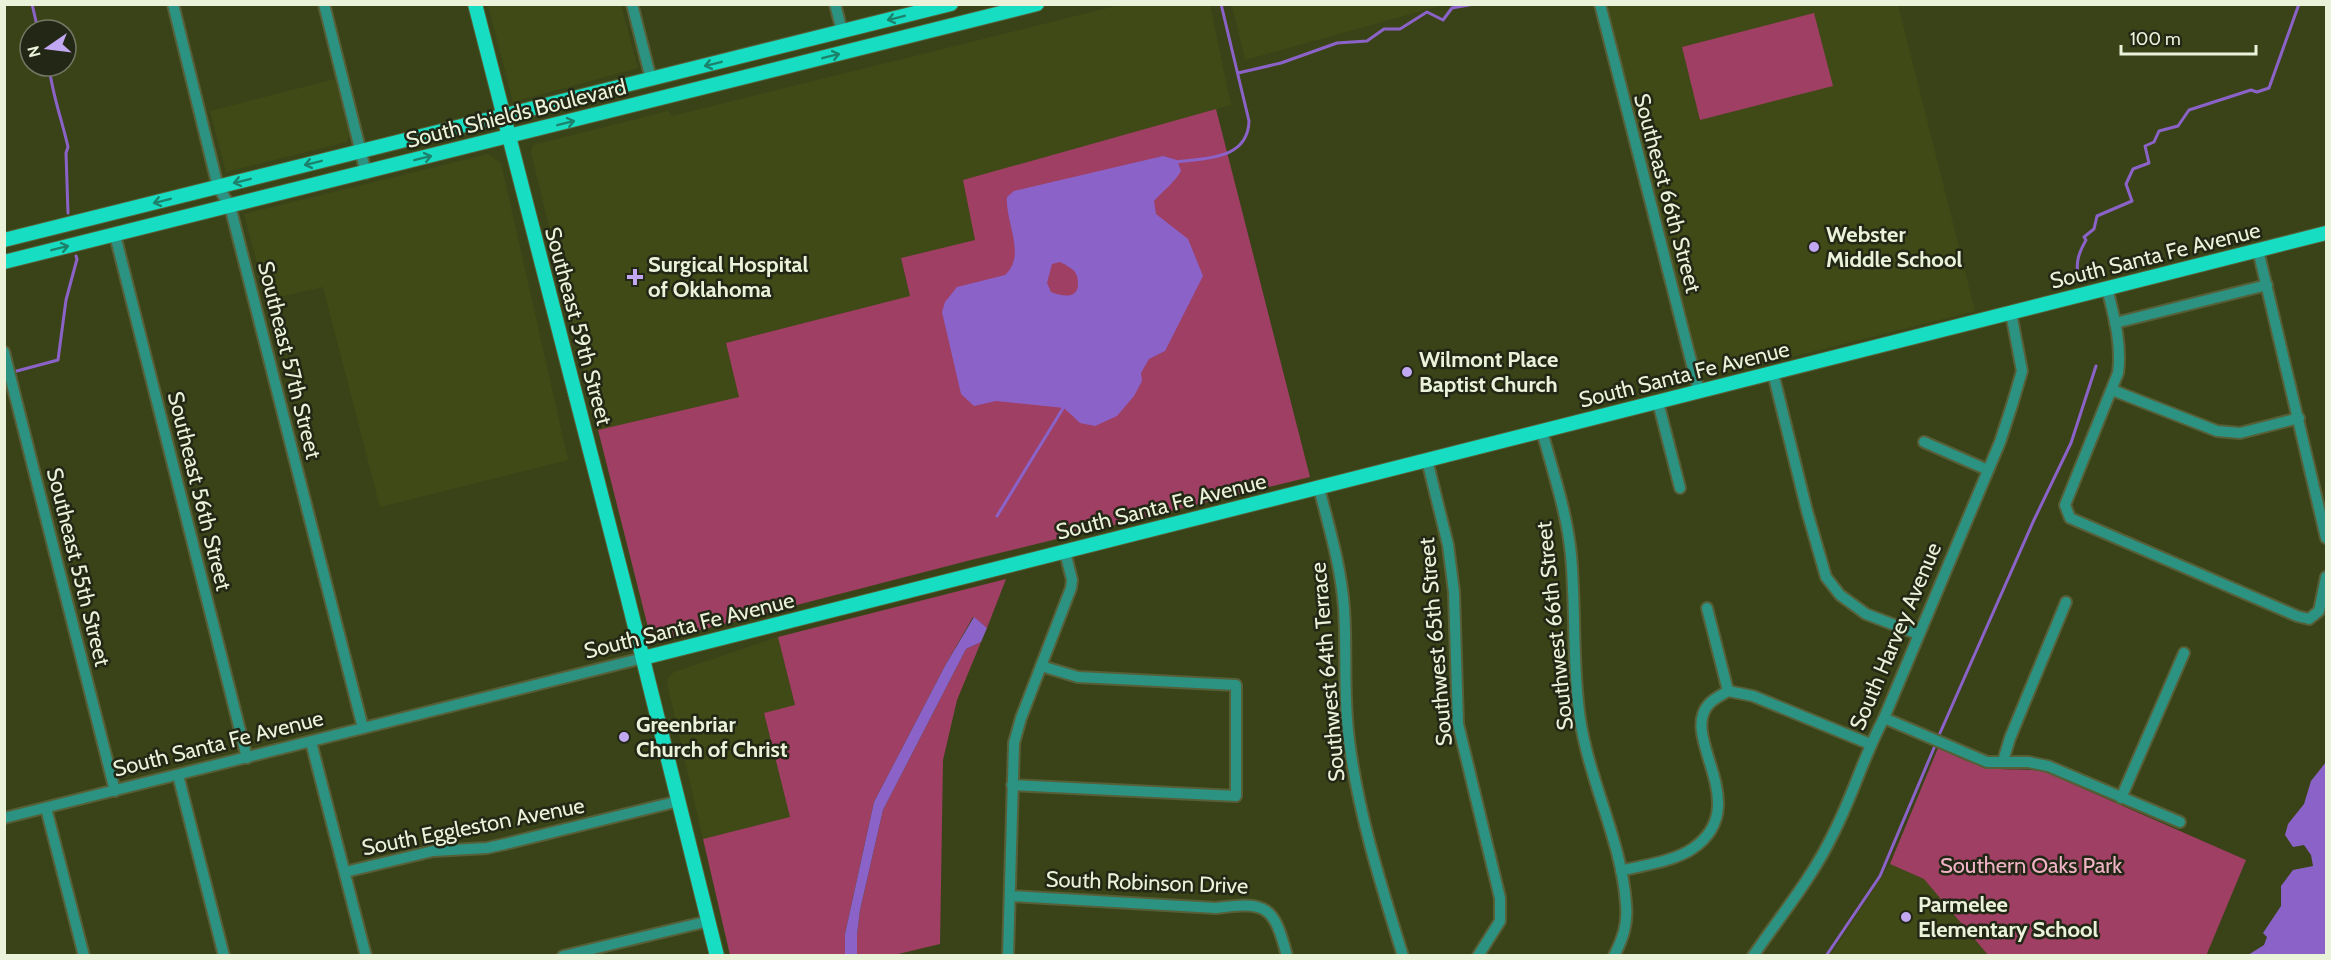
<svg xmlns="http://www.w3.org/2000/svg" width="2331" height="960" font-family="Cabin,sans-serif">
<rect width="100%" height="100%" fill="#3a4318"/>
<g fill="#404a16">
<polygon points="488,5 621,5 638,68 513,102"/>
<polygon points="1120,5 1210,5 1231,105 964,180 975,240 901,258 910,296 726,343 739,397 598,430 531,152 533,145 668,111 672,116"/>
<polygon points="1232,5 1232,4 1443,5 1245,60"/>
<polygon points="1607,5 1898,5 1975,311 1709,378 1702,374"/>
<polygon points="335,79 349,135 347,142 226,172 210,111"/>
<polygon points="488,154 501,163 568,460 380,507 323,287 267,300 244,214"/>
<polygon points="778,637 795,706 764,714 790,817 703,839 667,683 668,678 674,672"/>
<polygon points="1890,864 1924,879 1988,955 1830,956"/>
</g>
<g fill="#9f3f63">
<polygon points="1814,13 1833,86 1700,120 1682,47"/>
<polygon points="1216,109 1310,477 971,560 662,640 656,639 649,631 598,430 739,397 726,343 910,296 901,258 975,240 963,180"/>
<polygon points="1006,579 987,628 973,617 946,664 874,802 845,934 845,955 730,955 703,839 790,817 764,713 795,705 778,637"/>
<polygon points="981,642 957,700 943,760 940,944 894,955 857,956 857,935 860,910 883,810 966,649"/>
<path d="M1938 748C1958 757 1978 768 2000 769 2015 770 2028 769 2043 771L2246 860 2206 956 1988 955 1924 879 1890 864Z"/>
</g>
<g fill="#8b63c8" fill-rule="evenodd">
<path d="M1163 156 1177 160 1181 171C1174 183 1164 190 1154 201L1156 214 1188 239 1203 276 1165 351 1149 359 1141 373 1142 381 1134 396 1117 416 1095 426 1080 423 1064 408 996 401 974 406 961 394 942 312 945 302 957 287 1005 275C1027 255 1005 222 1007 197L1014 191ZM1060 262C1064 264 1070 267 1073 270 1077 273 1078 279 1078 284 1078 300 1061 296 1051 292L1047 283 1052 264Z"/>
<polygon points="974,617 987,628 981,642 966,649 883,810 860,910 857,935 857,955 845,955 845,934 874,802 946,664"/>
<polygon points="2326,762 2326,955 2248,955 2264,945 2267,937 2263,933 2281,906 2281,886 2293,870 2313,866 2311,855 2304,845 2293,847 2285,835 2288,824 2304,804 2311,781"/>
</g>
<g fill="none" stroke-linecap="round" stroke-linejoin="round">
<g stroke="#8b63c8" stroke-width="3">
<polyline points="32,4 38,30"/>
<path d="M49 66C52 94 62 120 68 147L66 153 68 213"/>
<polyline points="1238,73 1281,63 1337,43 1367,41 1384,29 1400,29 1427,12 1443,20 1452,8 1474,4"/>
<path d="M1176 162C1205 158 1248 160 1249 121L1221 4"/>
<path d="M2079 280C2075 264 2078 254 2086 240L2084 237 2094 229 2097 216 2132 201 2126 184 2133 169 2149 163 2145 146 2154 142 2159 131 2178 126 2189 110 2251 90 2257 92 2269 88 2299 4"/>
<polyline points="13,372 58,360 66,300 77,259 76,256"/>
<polyline points="997,516 1065,405"/>
<polyline points="1940,733 2033,522 2071,443 2096,366"/>
<polyline points="1826,956 1880,876 1934,748"/>
</g>
<g stroke="#565f37" stroke-width="14">
<g id="minor">
<polyline points="173,4 218,187 230,206 363,728"/>
<polyline points="324,4 366,173"/>
<polyline points="632,4 651,79"/>
<polyline points="835,4 842,31"/>
<polyline points="1600,4 1699,392"/>
<polyline points="115,235 247,758"/>
<polyline points="2258,250 2326,538"/>
<path d="M2107 288C2114 316 2122 345 2118 373L2065 505 2070 518 2297 616 2309 619 2319 611 2326 577"/>
<polyline points="2115,323 2267,285"/>
<polyline points="4,352 115,791"/>
<polyline points="1773,373 1807,511 1826,577 1840,595 1866,614 1918,634"/>
<polyline points="2112,390 2217,431 2240,433 2299,418"/>
<polyline points="1658,402 1680,488"/>
<path d="M1542 431C1553 472 1567 513 1571 555 1576 610 1572 665 1580 719 1589 780 1622 843 1626 904 1628 924 1623 938 1614 956"/>
<polyline points="1924,442 1988,470"/>
<polyline points="1427,460 1448,545 1454,592 1458,724 1500,898 1500,921 1478,956"/>
<path d="M1319 488C1329 527 1341 567 1344 608 1347 652 1343 696 1349 740 1358 813 1381 885 1403 956"/>
<polyline points="1707,608 1728,691"/>
<polyline points="1884,718 1987,762 2028,762 2048,766 2180,822"/>
<polyline points="311,742 366,956"/>
<polyline points="2003,761 2010,738 2066,602"/>
<polyline points="178,775 224,956"/>
<polyline points="1012,785 1236,796 1236,685 1078,677 1041,666"/>
<polyline points="2121,798 2184,653"/>
<polyline points="46,808 84,956"/>
<polyline points="4,818 643,658"/>
<path d="M1621 871C1643 865 1672 862 1692 849 1756 806 1678 737 1709 704 1714 698 1722 695 1728 691L1753 696 1870 744"/>
<polyline points="345,872 433,851 487,848 505,844 679,801"/>
<path d="M1010 896 1216 908C1267 901 1274 906 1287 956"/>
<polyline points="563,956 709,921"/>
<polyline points="1008,956 1014,743 1021,718 1071,588 1072,580 1065,552"/>
<path d="M1753 956C1781 915 1813 877 1834 832 1853 795 1864 755 1884 718L2000 442 2012 405 2022 371 2011 313"/>
</g>
</g>
<g stroke="#565f37" stroke-width="16">
<g id="major">
<polyline points="475,4 627,595 717,956"/>
<polyline points="4,240 951,4"/>
<polyline points="4,262 1037,4"/>
<polyline points="643,658 2326,233"/>
</g>
</g>
<use href="#minor" stroke="#2c9282" stroke-width="10"/>
<use href="#major" stroke="#17dec3" stroke-width="14"/>
</g>
<defs><path id="oneway-shaft" d="M-6 0H5M1.5-3L5.5 0L1.5 3" fill="none" stroke-width="1.6" stroke-linecap="round" stroke-linejoin="round" transform="scale(1.5)"/></defs>
<g stroke="#1d826c">
<use href="#oneway-shaft" transform="translate(896 18) rotate(166)"/>
<use href="#oneway-shaft" transform="translate(831 56) rotate(-14)"/>
<use href="#oneway-shaft" transform="translate(713 64) rotate(166)"/>
<use href="#oneway-shaft" transform="translate(566 123) rotate(-14)"/>
<use href="#oneway-shaft" transform="translate(423 158) rotate(-14)"/>
<use href="#oneway-shaft" transform="translate(313 163) rotate(166)"/>
<use href="#oneway-shaft" transform="translate(242 181) rotate(166)"/>
<use href="#oneway-shaft" transform="translate(162 201) rotate(166)"/>
<use href="#oneway-shaft" transform="translate(60 248) rotate(-14)"/>
</g>
<g fill="#c2a8f3" stroke="#232715" stroke-width="2">
<circle cx="1814" cy="247" r="6"/>
<path d="M632 268h6v6h6v6h-6v6h-6v-6h-6v-6h6z"/>
<circle cx="1407" cy="372" r="6"/>
<circle cx="624" cy="737" r="6"/>
<circle cx="1906" cy="917" r="6"/>
</g>
<g text-anchor="middle" stroke-width="5" stroke-linejoin="round" paint-order="stroke">
<g font-size="22" fill="#ebf2da" stroke="#232715">
<text transform="translate(516 113) rotate(-14)" y="8">South Shields Boulevard</text>
<text transform="translate(1668 193) rotate(75)" y="8">Southeast 66th Street</text>
<text transform="translate(2155 255) rotate(-14)" y="8">South Santa Fe Avenue</text>
<text transform="translate(579 326) rotate(75)" y="8">Southeast 59th Street</text>
<text transform="translate(290 360) rotate(76)" y="8">Southeast 57th Street</text>
<text transform="translate(1684 374) rotate(-14)" y="8">South Santa Fe Avenue</text>
<text transform="translate(200 491) rotate(76)" y="8">Southeast 56th Street</text>
<text transform="translate(1161 506) rotate(-14)" y="8">South Santa Fe Avenue</text>
<text transform="translate(79 567) rotate(76)" y="8">Southeast 55th Street</text>
<text transform="translate(689 625) rotate(-14)" y="8">South Santa Fe Avenue</text>
<text transform="translate(1554 626) rotate(-96)" y="8">Southwest 66th Street</text>
<text transform="translate(1895 636) rotate(-67)" y="8">South Harvey Avenue</text>
<text transform="translate(1435 642) rotate(-95)" y="8">Southwest 65th Street</text>
<text transform="translate(1327 672) rotate(-95)" y="8">Southwest 64th Terrace</text>
<text transform="translate(218 743) rotate(-14)" y="8">South Santa Fe Avenue</text>
<text transform="translate(473 826) rotate(-11)" y="8">South Eggleston Avenue</text>
<text transform="translate(1147 882) rotate(2)" y="8">South Robinson Drive</text>
</g>
<g font-size="22" font-weight="bold" fill="#ebf2da" stroke="#232715" text-anchor="start">
<text x="1826" y="242">Webster<tspan x="1826" dy="25">Middle School</tspan></text>
<text x="648" y="272">Surgical Hospital<tspan x="648" dy="25">of Oklahoma</tspan></text>
<text x="1419" y="367">Wilmont Place<tspan x="1419" dy="25">Baptist Church</tspan></text>
<text x="636" y="732">Greenbriar<tspan x="636" dy="25">Church of Christ</tspan></text>
<text x="1918" y="912">Parmelee<tspan x="1918" dy="25">Elementary School</tspan></text>
</g>
<g font-size="22" fill="#f0b4c6" stroke="#232715">
<text x="2031" y="873">Southern Oaks Park</text>
</g>
</g>
<rect width="2331" height="960" fill="none" stroke="#ebf2da" stroke-width="12"/>
<g transform="translate(48 48) rotate(256)"><circle r="28" fill="#232715" stroke="#737864" stroke-width="1.5"/>
<path d="M0-4.5L10 22L0 15L-10 22Z" fill="#c2a8f3"/>
<text y="-9" font-size="16" font-weight="bold" text-anchor="middle" fill="#ebf2da">N</text>
</g>
<path d="M2121 45v9h135v-9" fill="none" stroke="#ebf2da" stroke-width="3"/>
<text x="2130" y="45" font-size="18" fill="#ebf2da" stroke="#232715" stroke-width="4.5" paint-order="stroke">100 m</text>
</svg>
